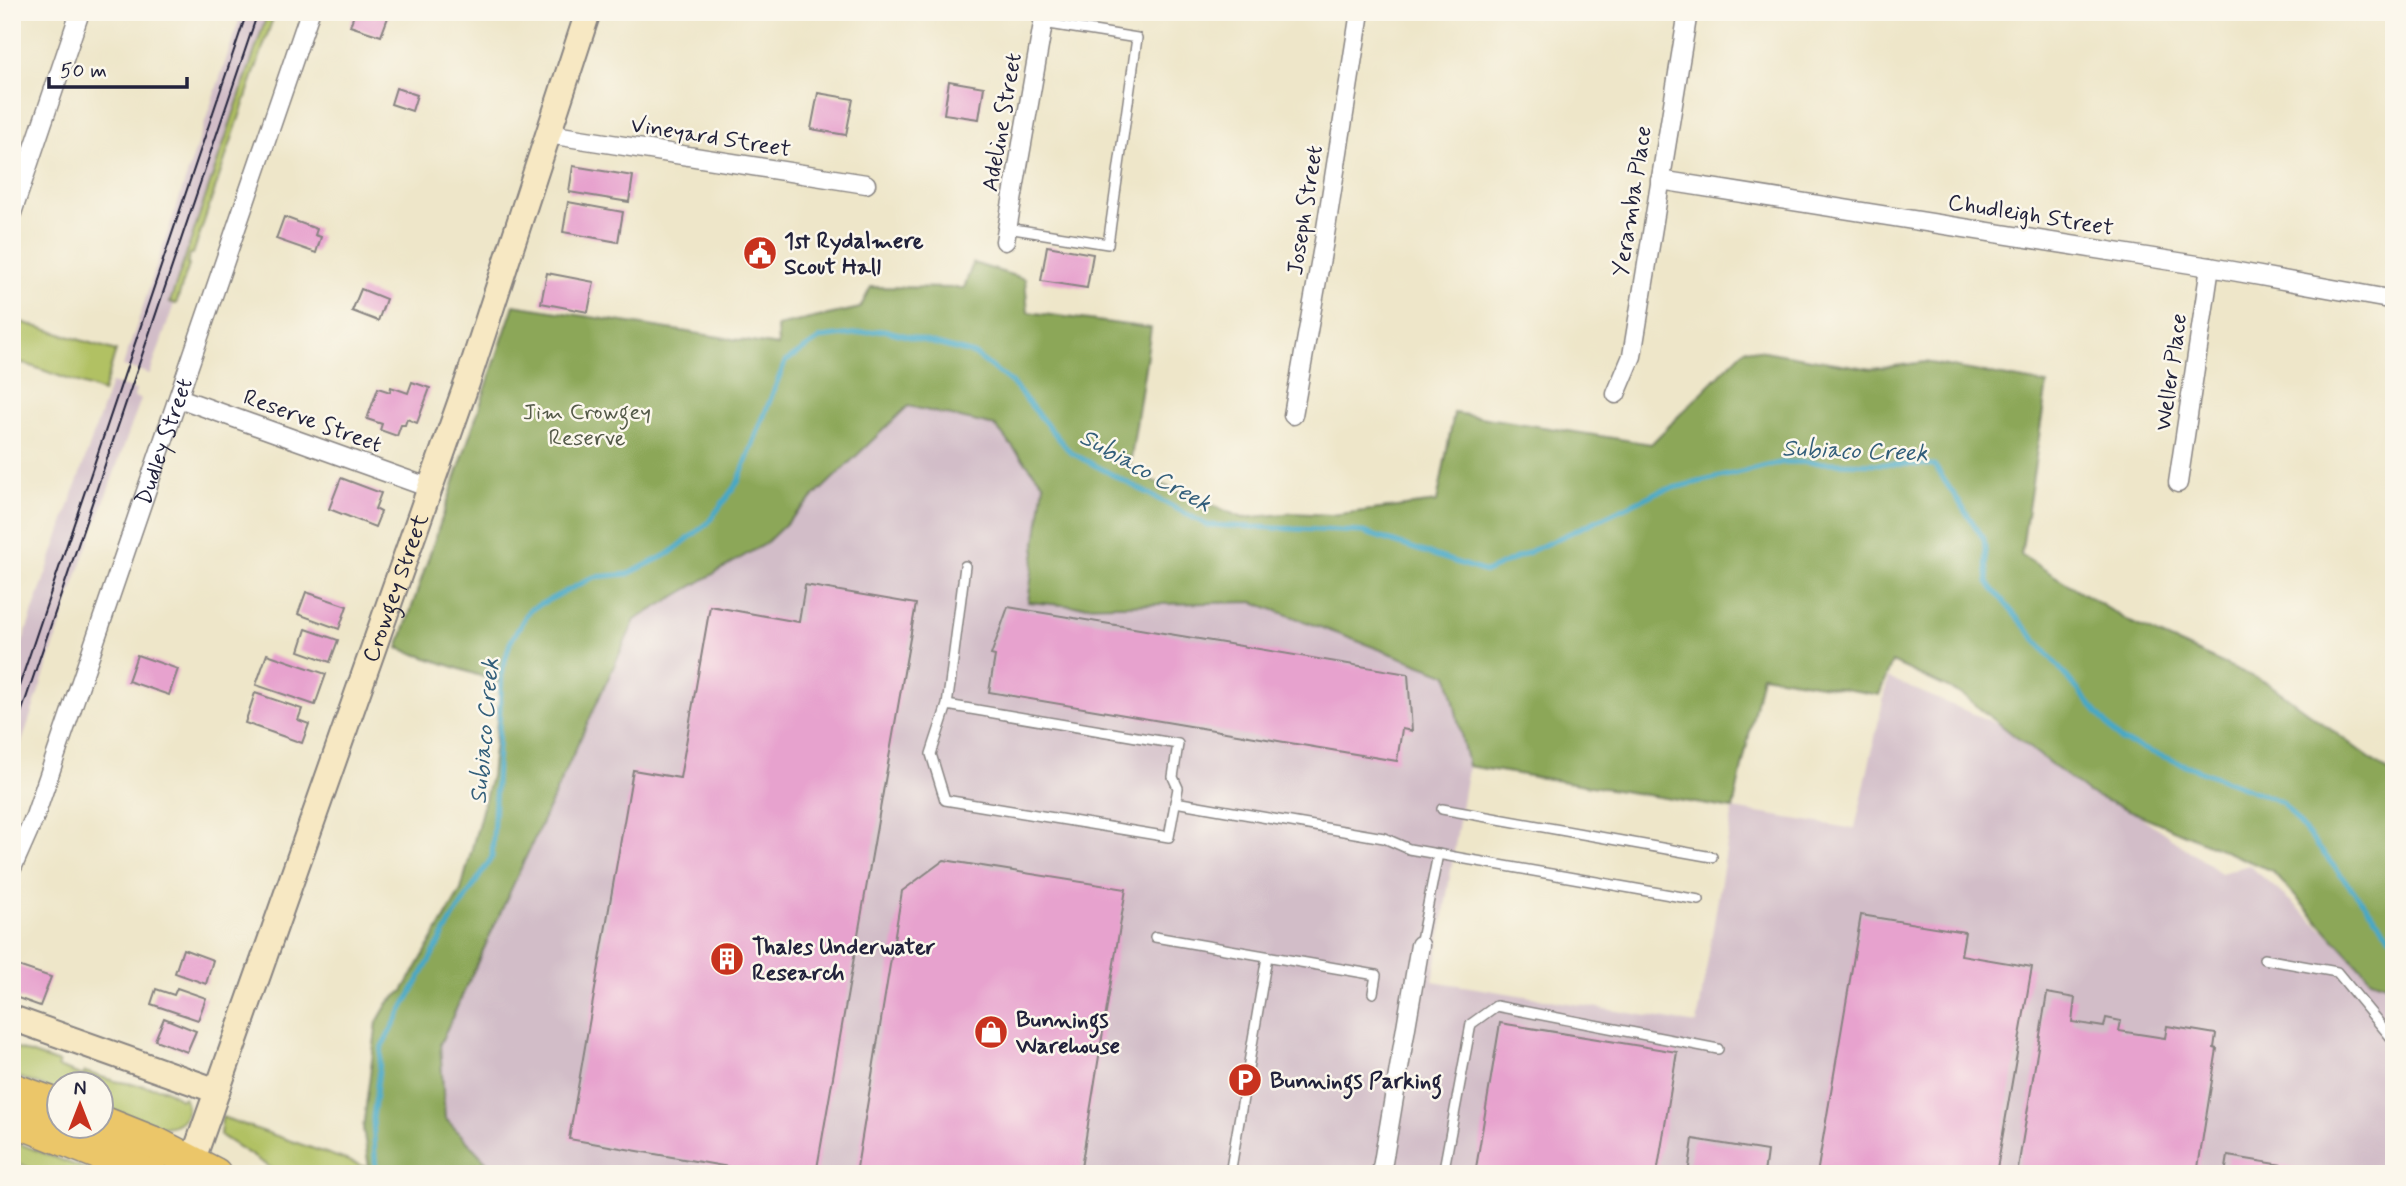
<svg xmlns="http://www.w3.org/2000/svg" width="2406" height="1186" font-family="Mynerve,sans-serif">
<rect width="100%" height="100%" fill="#fbf7ec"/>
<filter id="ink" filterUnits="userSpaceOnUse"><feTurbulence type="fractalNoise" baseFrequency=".0143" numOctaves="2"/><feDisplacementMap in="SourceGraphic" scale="14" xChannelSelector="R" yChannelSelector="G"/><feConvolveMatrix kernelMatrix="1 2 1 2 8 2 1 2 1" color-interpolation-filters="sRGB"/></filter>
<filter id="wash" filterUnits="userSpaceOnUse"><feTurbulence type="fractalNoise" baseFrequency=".00686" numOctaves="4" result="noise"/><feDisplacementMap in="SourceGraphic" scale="28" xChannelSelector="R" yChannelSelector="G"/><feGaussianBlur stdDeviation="1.57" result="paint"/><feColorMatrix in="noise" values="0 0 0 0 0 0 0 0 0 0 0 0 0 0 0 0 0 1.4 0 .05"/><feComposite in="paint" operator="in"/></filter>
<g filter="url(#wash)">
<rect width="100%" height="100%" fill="#eee6c9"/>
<g fill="#d2bdc8">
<polygon points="242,12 268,12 170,302 174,304 150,374 123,366"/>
<polygon points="111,383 136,390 134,397 141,399 78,573 12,772 12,673"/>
<polygon points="908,406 995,426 1044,484 1028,601 1074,606 1253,602 1448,675 1468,766 1433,981 1697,1024 1733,809 1855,829 1888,678 2026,736 2221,873 2249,865 2345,949 2394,988 2394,1174 498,1174 445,1118 440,1044 636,620 766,543"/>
</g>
<g fill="#b1c163" stroke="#6a724f" stroke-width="2">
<polygon points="268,12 275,12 193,254 190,254 187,264 189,265 176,304 170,302"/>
<polygon points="12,319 116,351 103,392 12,359"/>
<path d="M12 1047 59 1063 58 1067 83 1076 85 1072 114 1081 164 1089 181 1099 184 1097C187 1104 189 1111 184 1118 168 1140 122 1114 102 1107V1084H60L59 1092 12 1075Z"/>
<polygon points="222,1117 369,1168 368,1174 280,1174 220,1135"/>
<polygon points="12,1141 85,1169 95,1174 45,1174 12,1161"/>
</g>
<polygon fill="#8ca759" stroke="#57644a" stroke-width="2" points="973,263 1025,279 1028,312 1151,328 1129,471 1243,518 1293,513 1331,515 1437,502 1454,413 1651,444 1746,348 1872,369 1925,362 2047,384 2021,555 2130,622 2268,683 2394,776 2394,987 2371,979 2272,871 2088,793 1961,694 1892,662 1879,695 1762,675 1733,809 1468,766 1448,675 1253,602 1074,606 1028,602 1044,484 995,426 908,406 766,543 635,620 440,1044 445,1118 498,1174 374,1174 369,1168 363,1128 377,1022 388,1003 403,991 461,890 491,776 501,683 398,648 514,305 778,346 777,326 860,308 871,287 964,288"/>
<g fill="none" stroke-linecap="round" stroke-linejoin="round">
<polyline stroke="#46a8c6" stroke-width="5" points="376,1174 373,1118 382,1046 453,918 492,857 502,671 510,643 529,610 594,577 628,574 670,553 708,523 738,482 785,362 821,338 884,330 974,354 1011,382 1070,452 1207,525 1363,532 1486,572 1660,491 1784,462 1934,465 1984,539 1988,583 2120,740 2282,802 2391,937 2394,938"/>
</g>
<g id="blocks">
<g fill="#e7a2ce">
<polygon points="355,12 390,12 381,36 350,26"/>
<polygon points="949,81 984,87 979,119 944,114"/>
<polygon points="396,88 417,95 412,111 391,104"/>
<polygon points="818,93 853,99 846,135 811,129"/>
<polygon points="573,166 633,176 629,202 569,192"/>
<polygon points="568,202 623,212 618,242 563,232"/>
<polygon points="284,217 317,229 315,235 321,237 316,253 276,239"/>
<polygon points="1047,246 1093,254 1087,288 1041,281"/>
<polygon points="547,273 594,282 588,312 541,303"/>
<polygon points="361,289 386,299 378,321 352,311"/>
<polygon points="412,382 430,388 417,423 407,419 405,425 401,425 397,436 380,430 382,424 367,419 378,388 390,392 391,387 408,393"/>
<polygon points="341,478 381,493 375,509 381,512 375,527 329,509"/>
<polygon points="805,585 916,604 816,1174 769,1174 569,1139 633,770 680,778 710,606 799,622"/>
<polygon points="306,592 347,606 339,629 298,614"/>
<polygon points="1008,607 1408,674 1412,731 1402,729 1397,761 989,692 995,656 991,655"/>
<polygon points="306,629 338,640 330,662 299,651"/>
<polygon points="267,654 326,674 315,705 256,685"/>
<polygon points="137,655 178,669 169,695 128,681"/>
<polygon points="255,693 302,709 298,720 309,724 302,743 245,723"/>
<polygon points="944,860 1126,889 1080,1174 856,1174 902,891"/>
<polygon points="1861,915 1965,932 1961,955 2032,967 1996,1174 1817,1174"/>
<polygon points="183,949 213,960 206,984 175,973"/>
<polygon points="12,964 51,977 40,1006 15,997 15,991 12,990"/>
<polygon points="177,988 206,998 198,1020 151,1004 156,989 174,995"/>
<polygon points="2047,993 2075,998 2072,1022 2104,1027 2106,1018 2121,1021 2119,1031 2165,1038 2167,1026 2216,1034 2214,1048 2217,1049 2197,1174 2017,1174"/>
<polygon points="164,1018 196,1031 187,1052 155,1040"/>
<polygon points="1500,1023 1677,1052 1657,1174 1475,1174"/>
<polygon points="1693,1139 1767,1151 1764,1174 1688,1174"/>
<polygon points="2228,1156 2325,1172 2325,1174 2225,1174"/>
</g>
</g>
</g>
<g filter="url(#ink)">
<use href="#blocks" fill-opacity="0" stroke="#888482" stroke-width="2"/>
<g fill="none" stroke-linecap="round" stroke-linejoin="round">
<g stroke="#888482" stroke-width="12">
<g id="lane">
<polyline points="1007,228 1108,244 1137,38 1043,23"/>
<polyline points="947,705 1178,744 1173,777 1178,788 1169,837 945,800 931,754 947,705 950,684 965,566"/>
<polyline points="1175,802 1384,838 1409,849 1699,900"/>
<polyline points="1442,809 1712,857"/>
<polyline points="1155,937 1376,975 1373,993"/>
<polyline points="1420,945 1438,854"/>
<polyline points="2264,959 2337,972 2394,1041"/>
<polyline points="1230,1174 1267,957"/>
<polyline points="1443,1174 1471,1024 1496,1006 1718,1049"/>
</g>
</g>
<g stroke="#888482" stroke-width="21">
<g id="street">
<polyline points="548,134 866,184"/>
<polyline points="1660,180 2210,267 2394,300"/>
<polyline points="12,213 80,12"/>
<polyline points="1005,241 1045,12"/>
<polyline points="1616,394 1632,356 1688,12"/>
<polyline points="179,398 430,488"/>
<polyline points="1293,415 1324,241 1360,12"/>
<polyline points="2178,483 2210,267"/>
<path id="s1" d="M12 868 35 816 310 12"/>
<polyline points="1381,1174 1420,945"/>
</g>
</g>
<g stroke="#888482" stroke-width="28">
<g id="secondary">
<polyline points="12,1018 217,1091"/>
<path id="s2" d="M192 1162 467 383 588 12"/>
</g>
</g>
<g stroke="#888482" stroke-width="35">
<g id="highway">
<polyline points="12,1089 60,1106"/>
<polyline points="12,1119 151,1174"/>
<polyline points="102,1122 157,1144 215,1174"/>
</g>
</g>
<use href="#lane" stroke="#fff" stroke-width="9"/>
<use href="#street" stroke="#fff" stroke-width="18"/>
<use href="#secondary" stroke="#f7e8c3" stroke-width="24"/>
<use href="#highway" stroke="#ebc669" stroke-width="32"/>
<g stroke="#22223b" stroke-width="2">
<polyline points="12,707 247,12"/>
<polyline points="12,740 258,12"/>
</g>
</g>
</g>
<defs>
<g id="civic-disc" transform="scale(1.75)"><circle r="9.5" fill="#c8321e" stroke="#fbf7ec"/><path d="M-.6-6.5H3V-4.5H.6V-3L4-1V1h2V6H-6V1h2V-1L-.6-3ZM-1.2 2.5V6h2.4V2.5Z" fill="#fff"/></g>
<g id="building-disc" transform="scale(1.75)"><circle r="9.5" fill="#c8321e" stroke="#fbf7ec"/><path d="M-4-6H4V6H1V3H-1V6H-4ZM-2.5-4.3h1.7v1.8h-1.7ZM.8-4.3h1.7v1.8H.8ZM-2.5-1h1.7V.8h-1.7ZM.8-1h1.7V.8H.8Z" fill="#fff"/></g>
<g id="shop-disc" transform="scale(1.75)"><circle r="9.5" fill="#c8321e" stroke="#fbf7ec"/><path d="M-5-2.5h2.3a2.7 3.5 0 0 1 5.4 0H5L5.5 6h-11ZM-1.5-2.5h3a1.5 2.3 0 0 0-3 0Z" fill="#fff"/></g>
<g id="parking-disc" transform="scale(1.75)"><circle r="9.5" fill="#c8321e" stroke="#fbf7ec"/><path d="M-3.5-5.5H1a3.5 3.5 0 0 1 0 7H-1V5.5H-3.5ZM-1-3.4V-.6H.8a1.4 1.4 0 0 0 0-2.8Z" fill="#fff"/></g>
</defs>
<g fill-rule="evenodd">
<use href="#civic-disc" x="760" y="253"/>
<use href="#building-disc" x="727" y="959"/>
<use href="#shop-disc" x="991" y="1032"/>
<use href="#parking-disc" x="1245" y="1080"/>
</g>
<g text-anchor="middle" stroke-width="5" stroke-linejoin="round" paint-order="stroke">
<g font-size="23" fill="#22223b" stroke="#fbf7ec">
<text transform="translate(1001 122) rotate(-80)" y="8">Adeline Street</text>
<text transform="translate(711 136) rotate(9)" y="8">Vineyard Street</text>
<text transform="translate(1631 201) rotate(-81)" y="8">Yeramba Place</text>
<text transform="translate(1304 210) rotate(-81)" y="8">Joseph Street</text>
<text transform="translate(2031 214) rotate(9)" y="8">Chudleigh Street</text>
<text transform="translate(2170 372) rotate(-82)" y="8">Weller Place</text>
<text transform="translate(313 420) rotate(20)" y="8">Reserve Street</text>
<text dy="8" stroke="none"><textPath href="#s1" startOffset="453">Dudley Street</textPath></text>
<text dy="8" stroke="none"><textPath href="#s2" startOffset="609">Crowgey Street</textPath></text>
</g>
<g font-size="23" font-weight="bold" fill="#22223b" stroke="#fbf7ec" text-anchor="start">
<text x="784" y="248">1st Rydalmere<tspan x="784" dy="26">Scout Hall</tspan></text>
<text x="752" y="954">Thales Underwater<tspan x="752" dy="26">Research</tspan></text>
<text x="1016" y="1027">Bunnings<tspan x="1016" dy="26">Warehouse</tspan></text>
<text x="1270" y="1088">Bunnings Parking</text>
</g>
<g font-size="23" fill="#545a49" stroke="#fbf7ec">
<text x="587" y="419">Jim Crowgey<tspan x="587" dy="26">Reserve</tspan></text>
</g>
<g font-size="24" font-style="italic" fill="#325e7a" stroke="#fbf7ec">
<text transform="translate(1855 450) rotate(2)" y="8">Subiaco Creek</text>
<text transform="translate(1146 470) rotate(29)" y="8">Subiaco Creek</text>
<text transform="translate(484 731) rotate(-85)" y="8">Subiaco Creek</text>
</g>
</g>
<rect width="2406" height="1186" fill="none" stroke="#fbf7ec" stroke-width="42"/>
<g transform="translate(80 1105)"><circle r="33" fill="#fbf7ec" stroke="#a4a2a5" stroke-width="2"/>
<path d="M0-5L12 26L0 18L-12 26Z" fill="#c8321e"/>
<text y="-10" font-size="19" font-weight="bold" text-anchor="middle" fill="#22223b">N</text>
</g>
<path d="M49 77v10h138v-10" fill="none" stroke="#22223b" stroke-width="3.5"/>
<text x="60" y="77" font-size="21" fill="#22223b" stroke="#fbf7ec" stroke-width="5" paint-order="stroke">50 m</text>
</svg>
